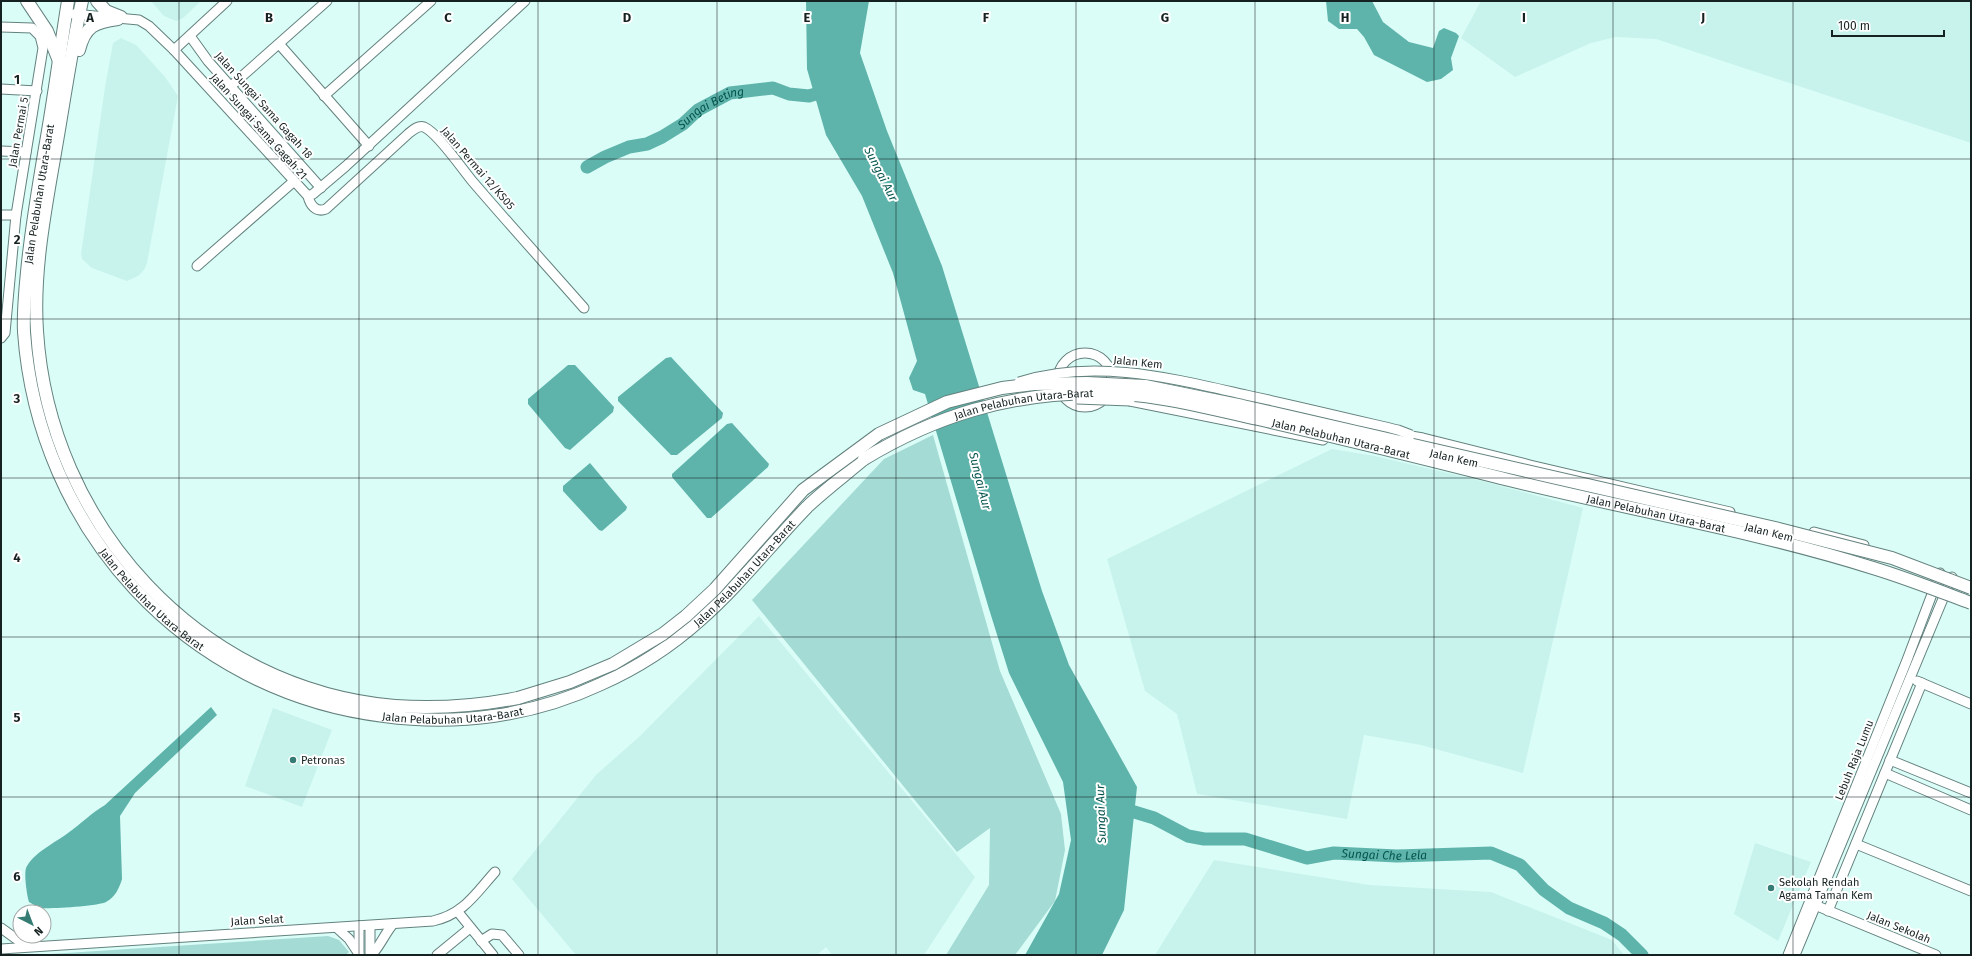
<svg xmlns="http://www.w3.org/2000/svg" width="1972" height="956" font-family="'Fira Sans',sans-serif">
<rect width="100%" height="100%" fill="#dbfdf8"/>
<g fill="#c8f3ed">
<polygon points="151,1 201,1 183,18 176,21 164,16"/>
<polygon points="1481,1 1971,1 1971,143 1656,39 1616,37 1591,43 1515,77 1461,38"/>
<polygon points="121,38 136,45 165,77 178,96 147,263 144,270 138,276 127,281 92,268 82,259 81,254 105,87 113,43"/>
<polygon points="1332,449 1375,456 1486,482 1583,508 1523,773 1421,745 1364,735 1347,819 1197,794 1177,714 1145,691 1107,559"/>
<polygon points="759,616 975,877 924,955 832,955 826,947 817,955 576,955 512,879 596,775 640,736"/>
<polygon points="273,708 332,730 302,807 245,786"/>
<polygon points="1755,843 1811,862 1778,941 1734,914"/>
<polygon points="1214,860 1369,885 1491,892 1612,940 1624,955 1155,955"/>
</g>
<g fill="#a4dbd4">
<polygon points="933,435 1000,671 1061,814 1065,850 1055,901 1015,955 946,955 989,885 990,828 957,852 752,600 884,459"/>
<polygon points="328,936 339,940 349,952 346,955 35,955"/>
</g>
<g fill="#5eb4ab">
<polygon points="806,1 869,1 860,53 887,131 942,266 1042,591 1069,665 1137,787 1124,910 1102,955 1025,955 1059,894 1071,840 1063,782 1009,673 989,609 925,394 913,390 909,378 917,361 893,273 862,196 826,135 807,69"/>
<polygon points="1326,1 1372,1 1383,22 1409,42 1433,48 1439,31 1444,28 1456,33 1459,36 1451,58 1453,70 1441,79 1427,82 1374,55 1364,37 1357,29 1339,29 1328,21"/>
<polygon points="671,357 723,413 722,418 677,455 671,455 618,401 618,397 666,358"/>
<polygon points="568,365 575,365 614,407 613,412 570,450 565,448 528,404 528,399"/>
<polygon points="732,423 769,464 768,467 711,518 707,518 672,477 672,474 727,424"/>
<polygon points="590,463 627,507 626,510 602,531 599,530 563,491 563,486"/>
<path d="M211 707 217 715 135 793 120 816 122 879C119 889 115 897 106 902 99 906 50 909 41 908 37 907 33 904 29 902 27 896 23 871 27 866 35 852 56 842 68 833 81 824 91 813 105 805Z"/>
</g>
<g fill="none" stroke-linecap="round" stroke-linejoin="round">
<g stroke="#5eb4ab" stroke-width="13">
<path id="s1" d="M587 167 605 157 629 147 647 144 662 137 683 124 698 110 730 93 773 88 789 94 809 96 832 89"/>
<path id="s2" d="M1118 807 1154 818 1188 836 1204 839H1245L1307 858 1334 853 1397 856 1491 853 1520 865 1544 890 1569 908 1604 923 1622 935 1642 955"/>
</g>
<g stroke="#63827e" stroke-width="11">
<g id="minor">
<polyline points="73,14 139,20 149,26 174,50 308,196 313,194 346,166 525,1"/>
<polyline points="1,27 32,28 40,36 43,48 16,215 5,333 1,338"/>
<polyline points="190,36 208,61 321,188"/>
<polyline points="280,45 369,146"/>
<polyline points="174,50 227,1"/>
<polyline points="231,86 327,1"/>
<polyline points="1,89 37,91"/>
<polyline points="324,96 431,1"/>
<polyline points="1,151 26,152"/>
<path d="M308 196C310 205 316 213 326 209L408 134C413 130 418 125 424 127 438 133 462 169 473 182 509 224 547 266 584 308"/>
<polyline points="1,215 16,215"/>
<polyline points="197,266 293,182"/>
<circle cx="1085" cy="380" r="27"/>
<polyline points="1112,377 1153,382"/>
<polyline points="1130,401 1323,440"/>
<polyline points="1358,427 1423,438 1530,465 1730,512"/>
<polyline points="1814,532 1864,545"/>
<polyline points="1917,681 1971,704"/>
<polyline points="1890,760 1971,793"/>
<polyline points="1885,773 1971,810"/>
<polyline points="1856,844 1971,891"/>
<polyline points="1810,903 1936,955"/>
<polyline points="1828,911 1922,683"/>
<polyline points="458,912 493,955"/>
<polyline points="359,926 359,954"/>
<polyline points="370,926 370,955"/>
<polyline points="1,928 26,946"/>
<polyline points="337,928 349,939 359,954"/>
<polyline points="481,941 492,934 502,935 519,955"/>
<path d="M1 949 433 921C464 914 475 894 495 872"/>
<path d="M371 955C378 950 385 933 393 924"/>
<polyline points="437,955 470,928"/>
<polyline points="1788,955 1907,660 1940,573"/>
<polyline points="1795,955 1952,577"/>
</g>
</g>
<g stroke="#63827e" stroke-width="14">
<g id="major">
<polyline points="27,1 47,31 59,61"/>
<path id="s3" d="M68 1C60 50 54 99 45 148 38 189 31 230 27 272 25 292 23 312 24 332 38 530 186 692 384 716 458 726 533 716 601 684 637 668 671 646 700 620 739 586 771 544 807 507 825 490 845 475 864 459"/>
<path d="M82 1C71 51 64 102 55 153 45 211 33 272 37 331 49 525 199 689 395 706 437 709 477 706 518 698"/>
<polyline points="97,1 106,11 121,17"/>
<path d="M79 50C85 26 95 22 118 19"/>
</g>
</g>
<use href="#minor" stroke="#fff" stroke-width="9"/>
<use href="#major" stroke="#fff" stroke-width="12"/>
<g stroke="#63827e" stroke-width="11" stroke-linecap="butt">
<g id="minor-bridge">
<path d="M1019 382C1094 358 1171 378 1246 395 1297 406 1347 418 1398 430L1411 435"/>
<polyline points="1077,399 1130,401"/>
</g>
</g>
<g stroke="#63827e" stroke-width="14" stroke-linecap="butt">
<g id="major-bridge">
<path id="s4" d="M864 459C937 415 1008 394 1093 393 1149 392 1204 407 1258 419 1337 437 1415 456 1493 476 1619 508 1749 529 1873 568 1906 578 1939 591 1971 603"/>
<polyline points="518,698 570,682 613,664 663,634 686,616 715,589 803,490 879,434 947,402 1002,388 1034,384 1087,383 1145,386 1243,406 1779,529 1892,558 1971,588"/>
</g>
</g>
<use href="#minor-bridge" stroke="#fff" stroke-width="9"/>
<use href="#major-bridge" stroke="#fff" stroke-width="12"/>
</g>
<path fill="none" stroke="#162221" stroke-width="1" stroke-opacity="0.55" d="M179 1V955M359 1V955M538 1V955M717 1V955M896 1V955M1076 1V955M1255 1V955M1434 1V955M1613 1V955M1793 1V955M1 159H1971M1 319H1971M1 478H1971M1 637H1971M1 797H1971"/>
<g fill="#357c74" stroke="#fff" stroke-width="1.5">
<circle cx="293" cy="760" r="4"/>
<circle cx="1771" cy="888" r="4"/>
</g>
<g text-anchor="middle" stroke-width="4" stroke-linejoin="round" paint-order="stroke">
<g font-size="11" fill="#162221" stroke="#fff">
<text transform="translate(264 105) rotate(48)" y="4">Jalan Sungai Sama Gagah 18</text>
<text transform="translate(259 126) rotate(48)" y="4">Jalan Sungai Sama Gagah 21</text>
<text transform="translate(18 132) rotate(-80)" y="4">Jalan Permai 5</text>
<text transform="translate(478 168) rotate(49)" y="4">Jalan Permai 12/KS05</text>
<text transform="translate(39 194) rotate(-81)" y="4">Jalan Pelabuhan Utara-Barat</text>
<text transform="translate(1138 362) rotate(6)" y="4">Jalan Kem</text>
<text dy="4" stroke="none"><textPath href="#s4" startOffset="171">Jalan Pelabuhan Utara-Barat</textPath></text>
<text dy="4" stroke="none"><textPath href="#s4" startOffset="494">Jalan Pelabuhan Utara-Barat</textPath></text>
<text transform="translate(1454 458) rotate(13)" y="4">Jalan Kem</text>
<text dy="4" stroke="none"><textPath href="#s4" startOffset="818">Jalan Pelabuhan Utara-Barat</textPath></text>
<text transform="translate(1769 532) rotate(14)" y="4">Jalan Kem</text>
<text dy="4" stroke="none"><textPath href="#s3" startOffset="1310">Jalan Pelabuhan Utara-Barat</textPath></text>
<text dy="4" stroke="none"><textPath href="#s3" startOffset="639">Jalan Pelabuhan Utara-Barat</textPath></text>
<text dy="4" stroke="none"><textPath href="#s3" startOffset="974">Jalan Pelabuhan Utara-Barat</textPath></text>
<text transform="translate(1854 760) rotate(-68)" y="4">Lebuh Raja Lumu</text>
<text transform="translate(257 920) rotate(-3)" y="4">Jalan Selat</text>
<text transform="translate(1899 927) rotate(22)" y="4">Jalan Sekolah</text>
</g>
<g font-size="11" fill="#162221" stroke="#fff" text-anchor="start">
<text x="301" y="764">Petronas</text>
<text x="1779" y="886">Sekolah Rendah<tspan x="1779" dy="13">Agama Taman Kem</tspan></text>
</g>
<g font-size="12" font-style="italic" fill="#05554e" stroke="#fff">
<text dy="4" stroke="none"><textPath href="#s1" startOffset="139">Sungai Beting</textPath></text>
<text transform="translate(881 174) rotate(63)" y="4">Sungai Aur</text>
<text transform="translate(980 481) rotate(76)" y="4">Sungai Aur</text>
<text transform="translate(1101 814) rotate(-92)" y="4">Sungai Aur</text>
<text dy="4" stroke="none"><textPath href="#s2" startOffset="276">Sungai Che Lela</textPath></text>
</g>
</g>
<g font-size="13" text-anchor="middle" font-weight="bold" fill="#162221" stroke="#fff" stroke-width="4" stroke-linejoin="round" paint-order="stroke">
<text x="90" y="22">A</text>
<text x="269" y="22">B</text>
<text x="448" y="22">C</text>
<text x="627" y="22">D</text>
<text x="807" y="22">E</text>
<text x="986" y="22">F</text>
<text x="1165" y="22">G</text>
<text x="1345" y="22">H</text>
<text x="1524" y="22">I</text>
<text x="1703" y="22">J</text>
<text x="17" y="84">1</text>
<text x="17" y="244">2</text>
<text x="17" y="403">3</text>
<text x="17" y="562">4</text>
<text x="17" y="722">5</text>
<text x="17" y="881">6</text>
</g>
<rect width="1972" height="956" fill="none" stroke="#162221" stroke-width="4"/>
<g transform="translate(32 924) rotate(138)"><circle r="19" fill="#ffffff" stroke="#a2a7a6"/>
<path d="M0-3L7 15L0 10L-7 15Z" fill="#357c74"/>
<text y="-6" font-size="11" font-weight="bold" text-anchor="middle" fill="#162221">N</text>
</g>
<path d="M1832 30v6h112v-6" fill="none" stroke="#162221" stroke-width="2"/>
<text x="1838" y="30" font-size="12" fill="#162221" stroke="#ffffff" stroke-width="3" paint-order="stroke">100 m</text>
</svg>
